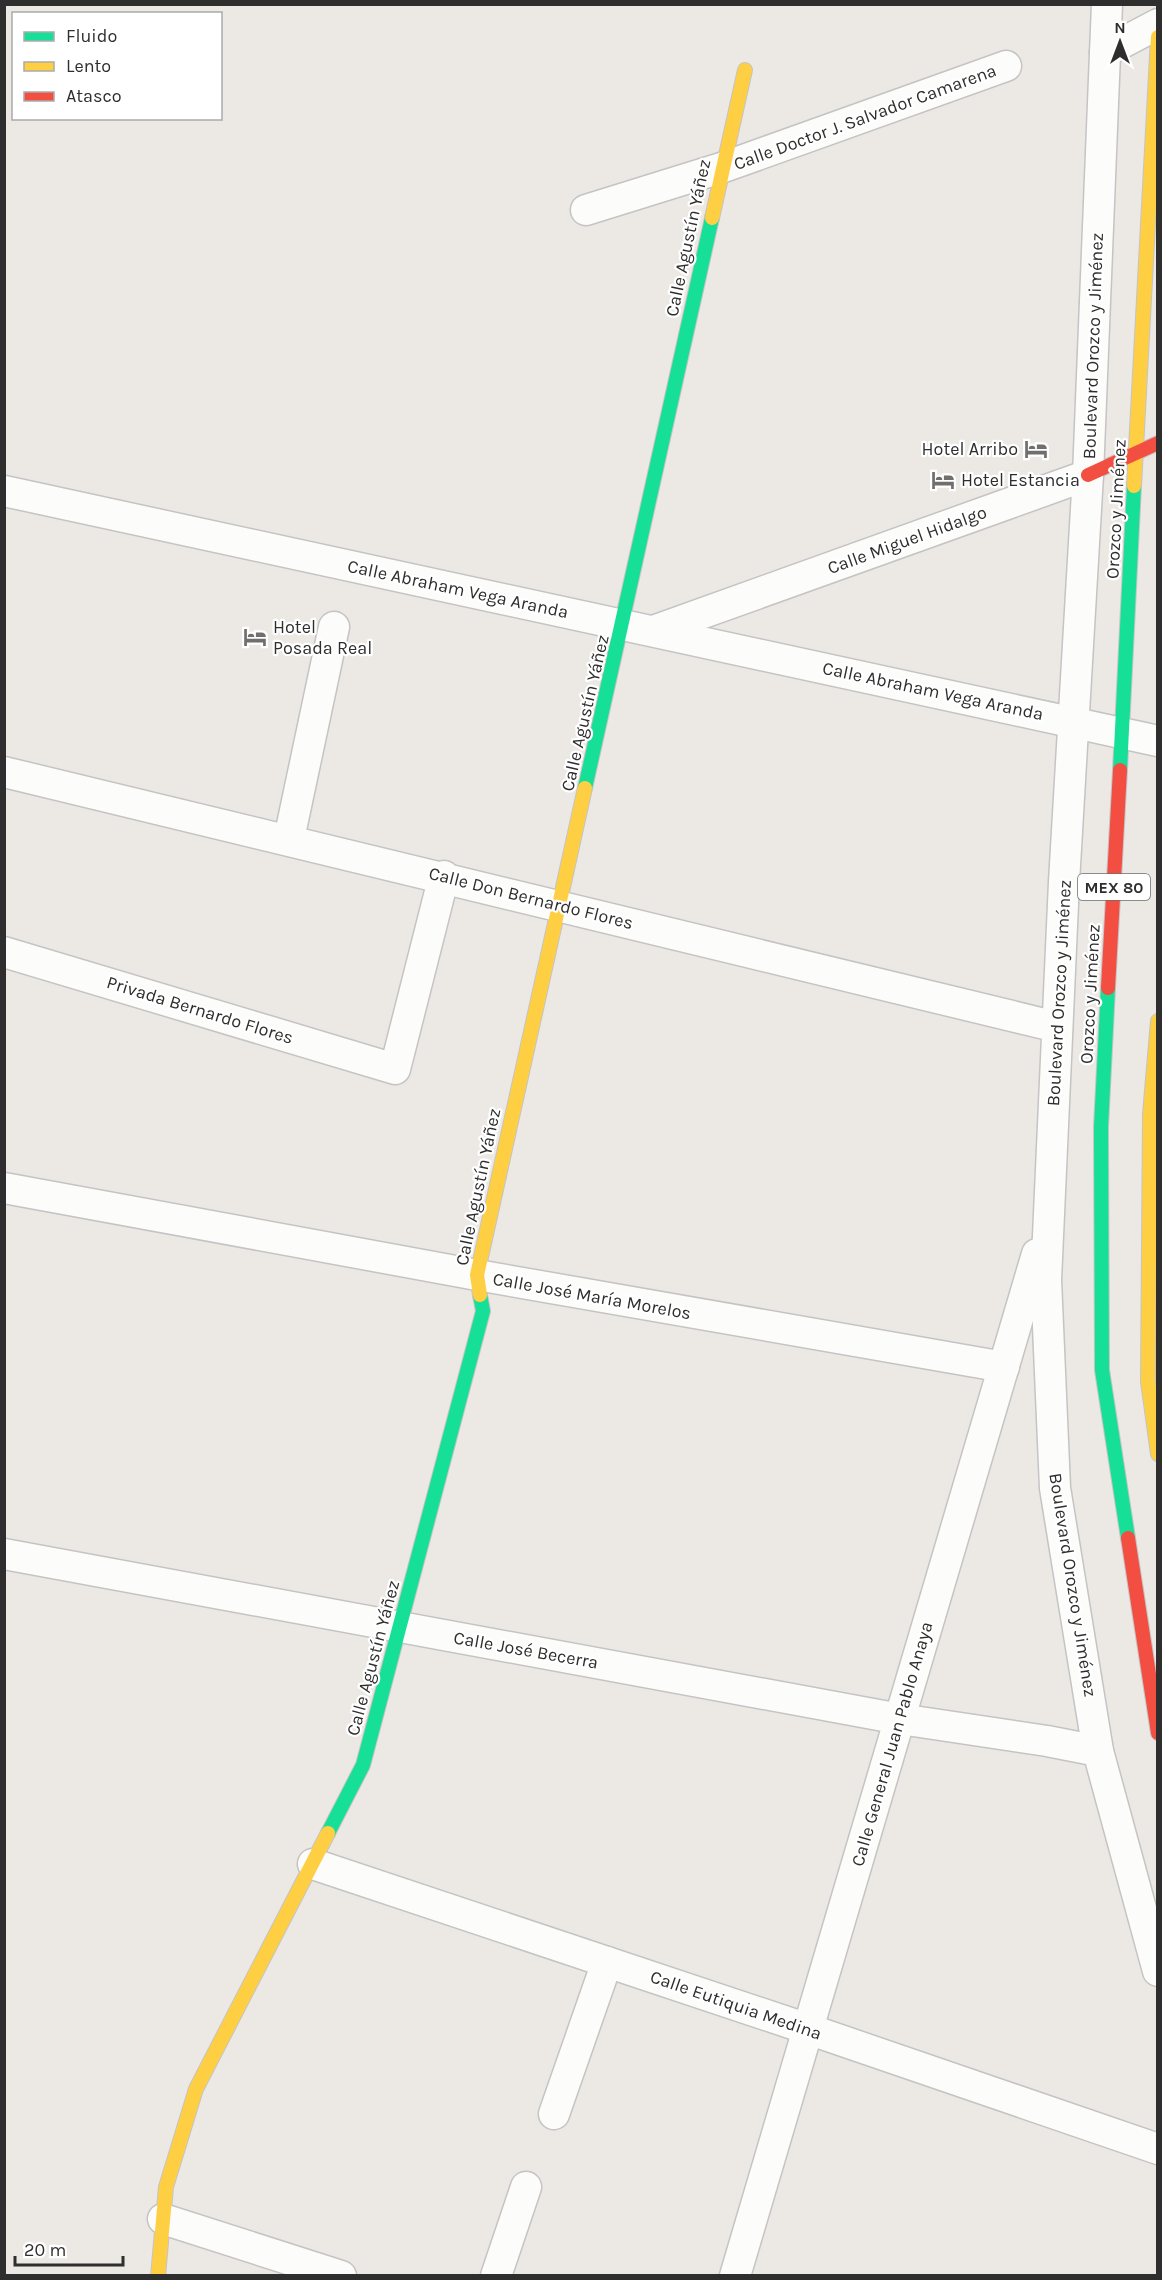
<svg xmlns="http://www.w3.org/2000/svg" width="1162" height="2280" font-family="Karla,sans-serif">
<rect width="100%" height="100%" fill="#ece8e4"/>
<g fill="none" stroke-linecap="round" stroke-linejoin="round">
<g stroke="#c5c4c5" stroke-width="33">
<g id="street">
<polyline points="1107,4 1088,475 1064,882 1046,1280 1055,1488 1098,1751 1158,1971"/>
<polyline points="1105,52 1158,24"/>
<polyline points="586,210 721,168 1006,66"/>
<polyline points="4,491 1158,741"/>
<polyline points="653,631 1088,475"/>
<polyline points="4,772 1057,1027"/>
<polyline points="289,839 334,627"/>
<polyline points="4,952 395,1069 444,876"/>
<polyline points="4,1188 477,1275 1004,1367"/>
<polyline points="4,1554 900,1719 1047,1741 1098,1751"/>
<polyline points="313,1864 808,2029 1158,2149"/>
<polyline points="554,2114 607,1962"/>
<polyline points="163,2219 341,2276"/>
<polyline points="496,2276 526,2187"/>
<polyline points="735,2276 1037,1254"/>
</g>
</g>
<g stroke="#c5c4c5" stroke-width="16">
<g id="fast">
<polyline points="1120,770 1134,486"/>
<polyline points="585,788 712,218"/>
<polyline points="1108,988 1101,1127 1102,1370 1128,1538"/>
<polyline points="328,1833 363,1765 483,1311 480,1295"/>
</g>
</g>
<g stroke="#c5c4c5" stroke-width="16">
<g id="slow">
<polyline points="712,218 745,70"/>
<polyline points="1134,486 1158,37"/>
<polyline points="1158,1021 1150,1114 1148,1382 1158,1454"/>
<polyline points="480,1295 477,1275 585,788"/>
<polyline points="158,2276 166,2187 196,2089 328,1833"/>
</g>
</g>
<g stroke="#c5c4c5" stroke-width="16">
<g id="jam">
<polyline points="1088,475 1158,443"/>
<polyline points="1108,988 1120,770"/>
<polyline points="1128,1538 1158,1733"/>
</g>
</g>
<use href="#street" stroke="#fcfcfb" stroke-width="30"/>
<use href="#fast" stroke="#16e098" stroke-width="14"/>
<use href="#slow" stroke="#ffcf43" stroke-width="14"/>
<use href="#jam" stroke="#f24e42" stroke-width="14"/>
</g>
<defs>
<g id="hotel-bare" transform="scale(1.8)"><path d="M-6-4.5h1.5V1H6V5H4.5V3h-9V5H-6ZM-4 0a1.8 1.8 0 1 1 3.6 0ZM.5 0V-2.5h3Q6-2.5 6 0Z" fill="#706f6e" stroke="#fff" stroke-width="2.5" paint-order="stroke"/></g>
</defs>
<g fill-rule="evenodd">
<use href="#hotel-bare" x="1036" y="449"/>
<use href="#hotel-bare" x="943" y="480"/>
<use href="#hotel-bare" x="255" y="637"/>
</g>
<g text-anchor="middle" stroke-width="4.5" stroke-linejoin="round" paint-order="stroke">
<rect fill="#fff" stroke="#6d6d6d" stroke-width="1.5" x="1078" y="874" width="72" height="26" rx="4.5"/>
<g font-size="16" font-weight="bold" fill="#2e2e2e">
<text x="1114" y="893">MEX 80</text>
</g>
<g font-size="18" fill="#2e2e2e" stroke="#fff">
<text transform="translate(865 117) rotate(-20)" y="6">Calle Doctor J. Salvador Camarena</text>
<text transform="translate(688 238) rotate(-78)" y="6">Calle Agustín Yáñez</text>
<text transform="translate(1093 346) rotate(-88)" y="6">Boulevard Orozco y Jiménez</text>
<text transform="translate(1116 509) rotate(-87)" y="6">Orozco y Jiménez</text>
<text transform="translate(907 540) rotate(-20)" y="6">Calle Miguel Hidalgo</text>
<text transform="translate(458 589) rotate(12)" y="6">Calle Abraham Vega Aranda</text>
<text transform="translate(933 691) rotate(12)" y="6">Calle Abraham Vega Aranda</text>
<text transform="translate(585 713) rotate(-77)" y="6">Calle Agustín Yáñez</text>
<text transform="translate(531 898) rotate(14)" y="6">Calle Don Bernardo Flores</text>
<text transform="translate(1059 993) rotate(-87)" y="6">Boulevard Orozco y Jiménez</text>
<text transform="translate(1090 994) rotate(-87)" y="6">Orozco y Jiménez</text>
<text transform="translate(200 1010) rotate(17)" y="6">Privada Bernardo Flores</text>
<text transform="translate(478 1187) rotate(-78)" y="6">Calle Agustín Yáñez</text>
<text transform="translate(592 1296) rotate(10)" y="6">Calle José María Morelos</text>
<text transform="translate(1073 1585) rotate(81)" y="6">Boulevard Orozco y Jiménez</text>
<text transform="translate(526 1650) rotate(10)" y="6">Calle José Becerra</text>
<text transform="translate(373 1658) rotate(-75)" y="6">Calle Agustín Yáñez</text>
<text transform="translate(892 1744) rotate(-74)" y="6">Calle General Juan Pablo Anaya</text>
<text transform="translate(736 2005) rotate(19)" y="6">Calle Eutiquia Medina</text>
</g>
<g font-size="18" fill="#2e2e2e" stroke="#fff" text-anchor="start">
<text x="1018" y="455" text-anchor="end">Hotel Arribo</text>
<text x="961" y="486">Hotel Estancia</text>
<text x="273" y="633">Hotel<tspan x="273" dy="21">Posada Real</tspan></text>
</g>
</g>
<rect width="1162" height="2280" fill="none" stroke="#2e2e2e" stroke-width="12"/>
<rect x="12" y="12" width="210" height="108" fill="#ffffff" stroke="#ababab" stroke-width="1.5"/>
<rect x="24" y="32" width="30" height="9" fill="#16e098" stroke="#ababab" stroke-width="1.5"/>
<text x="66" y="42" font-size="18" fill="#2e2e2e">Fluido</text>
<rect x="24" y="62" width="30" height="9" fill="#ffcf43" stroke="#ababab" stroke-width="1.5"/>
<text x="66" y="72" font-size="18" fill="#2e2e2e">Lento</text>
<rect x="24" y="92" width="30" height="9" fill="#f24e42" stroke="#ababab" stroke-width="1.5"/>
<text x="66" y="102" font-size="18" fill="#2e2e2e">Atasco</text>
<g transform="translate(1120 42)" stroke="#ffffff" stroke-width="4.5" paint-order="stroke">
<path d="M0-4.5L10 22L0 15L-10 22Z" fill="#2e2e2e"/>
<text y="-9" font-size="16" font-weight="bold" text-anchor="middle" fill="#2e2e2e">N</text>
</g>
<path d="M15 2256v9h108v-9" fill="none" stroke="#2e2e2e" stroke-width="3"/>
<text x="24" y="2256" font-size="18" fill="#2e2e2e" stroke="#ffffff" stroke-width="4.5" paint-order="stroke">20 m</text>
</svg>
